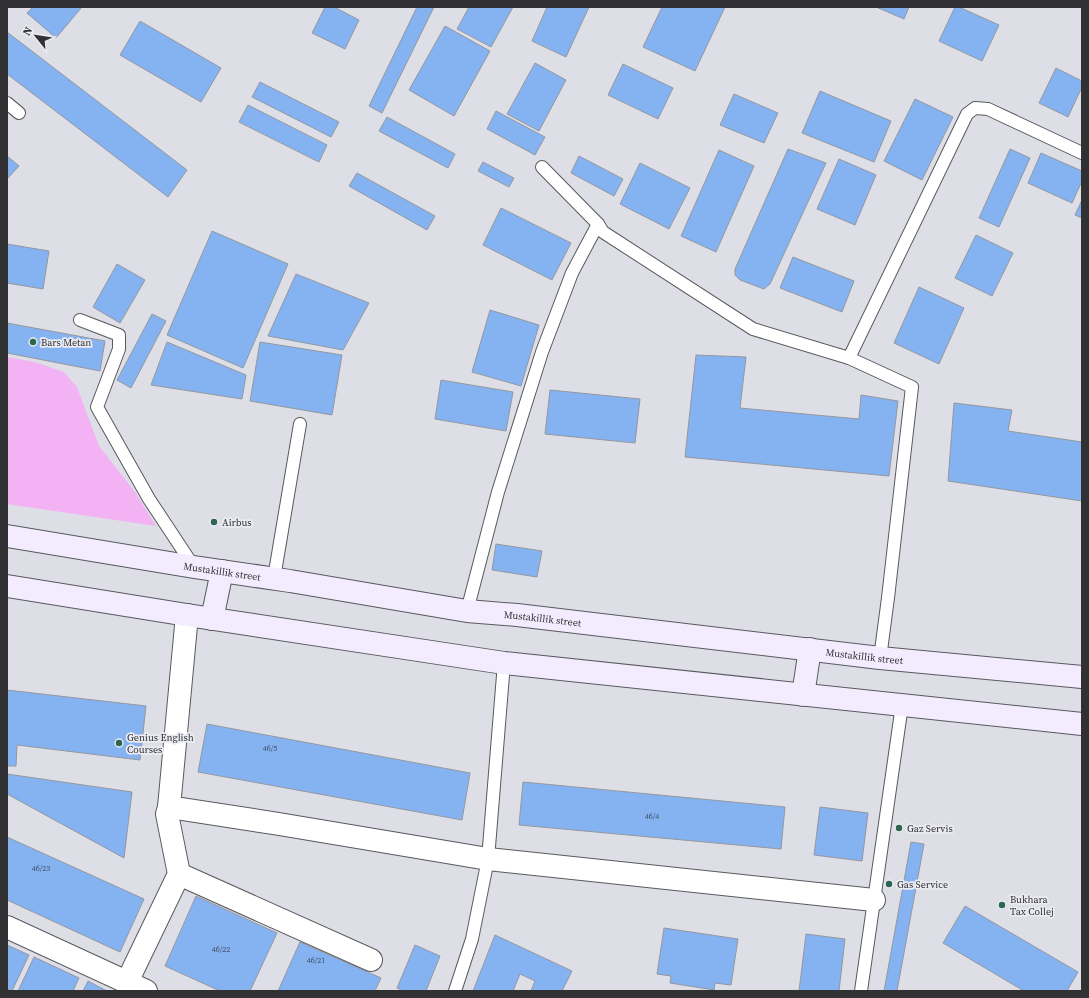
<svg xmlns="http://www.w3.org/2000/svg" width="1089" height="998" font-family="'Source Serif 4',serif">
<rect width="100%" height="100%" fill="#dedfe6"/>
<polygon fill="#f3b2f4" points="7,357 35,362 64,372 77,387 99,446 135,492 156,526 7,504"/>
<g fill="#85b2f1" stroke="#94989e">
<polygon points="33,7 82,7 56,38 27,13"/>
<polygon points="325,7 334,7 359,20 345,49 312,33"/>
<polygon points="417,7 434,7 382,113 369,106"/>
<polygon points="469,7 513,7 491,47 457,29"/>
<polygon points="547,7 589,7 566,57 532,41"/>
<polygon points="662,7 725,7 695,71 643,47"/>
<polygon points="876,7 909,7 904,19"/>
<polygon points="955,7 959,7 999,25 982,61 939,41"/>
<polygon points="140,21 221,68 201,102 120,55"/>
<polygon points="445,26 490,51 454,116 409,90"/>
<polygon points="7,32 187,170 168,197 7,74"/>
<polygon points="535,63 566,80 539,131 507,114"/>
<polygon points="623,64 673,88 658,119 608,95"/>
<polygon points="1056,68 1082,81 1082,87 1068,117 1039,103"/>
<polygon points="260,82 339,122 331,137 252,97"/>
<polygon points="820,91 891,121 874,162 802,133"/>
<polygon points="734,94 778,113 764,143 720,125"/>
<polygon points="915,99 953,117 922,180 884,161"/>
<polygon points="248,105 327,145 319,162 239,122"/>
<polygon points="496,111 545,137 535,155 487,129"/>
<polygon points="387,117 455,154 448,168 379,131"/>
<polygon points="788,149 826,163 770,284 764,289 740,280 735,275 735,269"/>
<polygon points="1010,149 1030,158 999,227 979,218"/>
<polygon points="719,150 754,166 716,252 681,236"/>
<polygon points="1041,153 1082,171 1082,181 1072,203 1028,183"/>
<polygon points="7,156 19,166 7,179"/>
<polygon points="579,156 623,179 614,196 571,173"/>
<polygon points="839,159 876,175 855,225 817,209"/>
<polygon points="483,162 514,178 509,187 478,171"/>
<polygon points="640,163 690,188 669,229 620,204"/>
<polygon points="357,173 435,216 427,230 349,186"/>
<polygon points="1082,200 1082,218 1075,215"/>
<polygon points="501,208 571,243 552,280 483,245"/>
<polygon points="212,231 288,264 243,368 167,335"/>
<polygon points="976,235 1013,253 992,296 955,278"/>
<polygon points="7,244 49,251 43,289 7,283"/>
<polygon points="793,257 854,281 842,312 780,288"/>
<polygon points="117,264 145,280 120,323 93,307"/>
<polygon points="296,274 369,303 343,350 268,336"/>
<polygon points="919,287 964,308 939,364 894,343"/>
<polygon points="490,310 539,325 521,386 472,372"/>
<polygon points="152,314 166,321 131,388 117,380"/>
<polygon points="7,323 105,341 100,371 7,353"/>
<polygon points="167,342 246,375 242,399 151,385"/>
<polygon points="260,342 342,355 332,415 250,401"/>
<polygon points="696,355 746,357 740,408 859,419 861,395 898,401 889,476 685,457"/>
<polygon points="441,380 513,392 506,431 435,419"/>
<polygon points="550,390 640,399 635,443 545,434"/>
<polygon points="954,403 1012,410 1008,431 1082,442 1082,501 948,481"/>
<polygon points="496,544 542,551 537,577 492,570"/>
<polygon points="7,690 146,706 140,760 17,745 16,766 7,766"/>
<polygon points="207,724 470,773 462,820 198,772"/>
<polygon points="7,774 132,792 124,858 7,794"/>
<polygon points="523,782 785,807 781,849 519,825"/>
<polygon points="820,807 868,813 862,861 814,855"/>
<polygon points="7,837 144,899 120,952 7,900"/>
<polygon points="911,842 924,844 897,991 884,991"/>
<polygon points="196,896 277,933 250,991 220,991 165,966"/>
<polygon points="965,906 1078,972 1067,991 1024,991 943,943"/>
<polygon points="664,928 738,939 731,985 715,983 714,990 670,983 671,976 657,974"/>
<polygon points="806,934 845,939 839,991 799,991"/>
<polygon points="495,935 572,971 562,991 531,991 535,981 520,974 513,991 473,991"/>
<polygon points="300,942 381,978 375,991 278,991"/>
<polygon points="7,945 29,955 12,991 7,989"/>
<polygon points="415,945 440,956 426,991 403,991 397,988"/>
<polygon points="34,957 79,978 73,991 18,991"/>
<polygon points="88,981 107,991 83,991"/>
</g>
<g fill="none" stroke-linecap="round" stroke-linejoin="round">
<g stroke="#58595f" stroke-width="14">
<g id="service">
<polyline points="7,103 19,113"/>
<polyline points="542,167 598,224 603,232 753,329 849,358 912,387 888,598 880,658"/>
<polyline points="80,320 119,335 119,349 97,407 149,499 194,567"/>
<polyline points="849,358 967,114 975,108 988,109 1082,153"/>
<polyline points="274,578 300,424"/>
<polyline points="467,611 498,492 542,352 572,273 598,224"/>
<polyline points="455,991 472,939 488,859 504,663"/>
<polyline points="861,991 902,705"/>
</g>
</g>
<g stroke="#58595f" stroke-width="24">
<g id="minor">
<polyline points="187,615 169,807 279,824 488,859 874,900"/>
<polyline points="179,874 371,960"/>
<polyline points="7,927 146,991"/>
<polyline points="127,982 179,874 167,814 169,807"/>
</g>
</g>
<g stroke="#58595f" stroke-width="24">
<g id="secondary">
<path id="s1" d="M7 536 194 567 290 581 467 611 517 615 880 658 1082 677"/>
<polyline points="7,586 187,615 504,663 1082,724"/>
<polyline points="212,619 222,571"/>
<polyline points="803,695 810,649"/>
</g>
</g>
<use href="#service" stroke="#fff" stroke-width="12"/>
<use href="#minor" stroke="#fff" stroke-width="22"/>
<use href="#secondary" stroke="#f3ecfe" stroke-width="22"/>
</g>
<g fill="#2c664f" stroke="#ebecf3" stroke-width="1.5">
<circle cx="33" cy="342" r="4"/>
<circle cx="214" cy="522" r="4"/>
<circle cx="119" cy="743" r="4"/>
<circle cx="899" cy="828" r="4"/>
<circle cx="889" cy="884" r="4"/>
<circle cx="1002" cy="905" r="4"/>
</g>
<g text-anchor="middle" stroke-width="3.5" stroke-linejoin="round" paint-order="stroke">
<g font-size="8" fill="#465163">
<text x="270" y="751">46/5</text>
<text x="652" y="819">46/4</text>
<text x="41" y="871">46/23</text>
<text x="221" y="952">46/22</text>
<text x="316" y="963">46/21</text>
</g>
<g font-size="10" fill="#313134" stroke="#ebecf3" text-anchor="start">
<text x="41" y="346">Bars Metan</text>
<text x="222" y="526">Airbus</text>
<text x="127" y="741">Genius English<tspan x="127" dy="12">Courses</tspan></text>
<text x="907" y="832">Gaz Servis</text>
<text x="897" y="888">Gas Service</text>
<text x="1010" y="903">Bukhara<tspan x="1010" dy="12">Tax Collej</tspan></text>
</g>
<g font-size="10" fill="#313134" stroke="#ebecf3">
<text dy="4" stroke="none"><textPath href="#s1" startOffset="218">Mustakillik street</textPath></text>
<text dy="4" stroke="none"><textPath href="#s1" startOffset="542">Mustakillik street</textPath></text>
<text dy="4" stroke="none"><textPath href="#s1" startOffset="866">Mustakillik street</textPath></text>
</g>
</g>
<rect width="1089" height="998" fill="none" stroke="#313134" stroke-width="16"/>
<g transform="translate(36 36) rotate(300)" stroke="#ebecf3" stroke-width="3" paint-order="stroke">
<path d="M0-3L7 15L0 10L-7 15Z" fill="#313134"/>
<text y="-6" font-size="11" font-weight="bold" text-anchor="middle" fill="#313134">N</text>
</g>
</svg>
